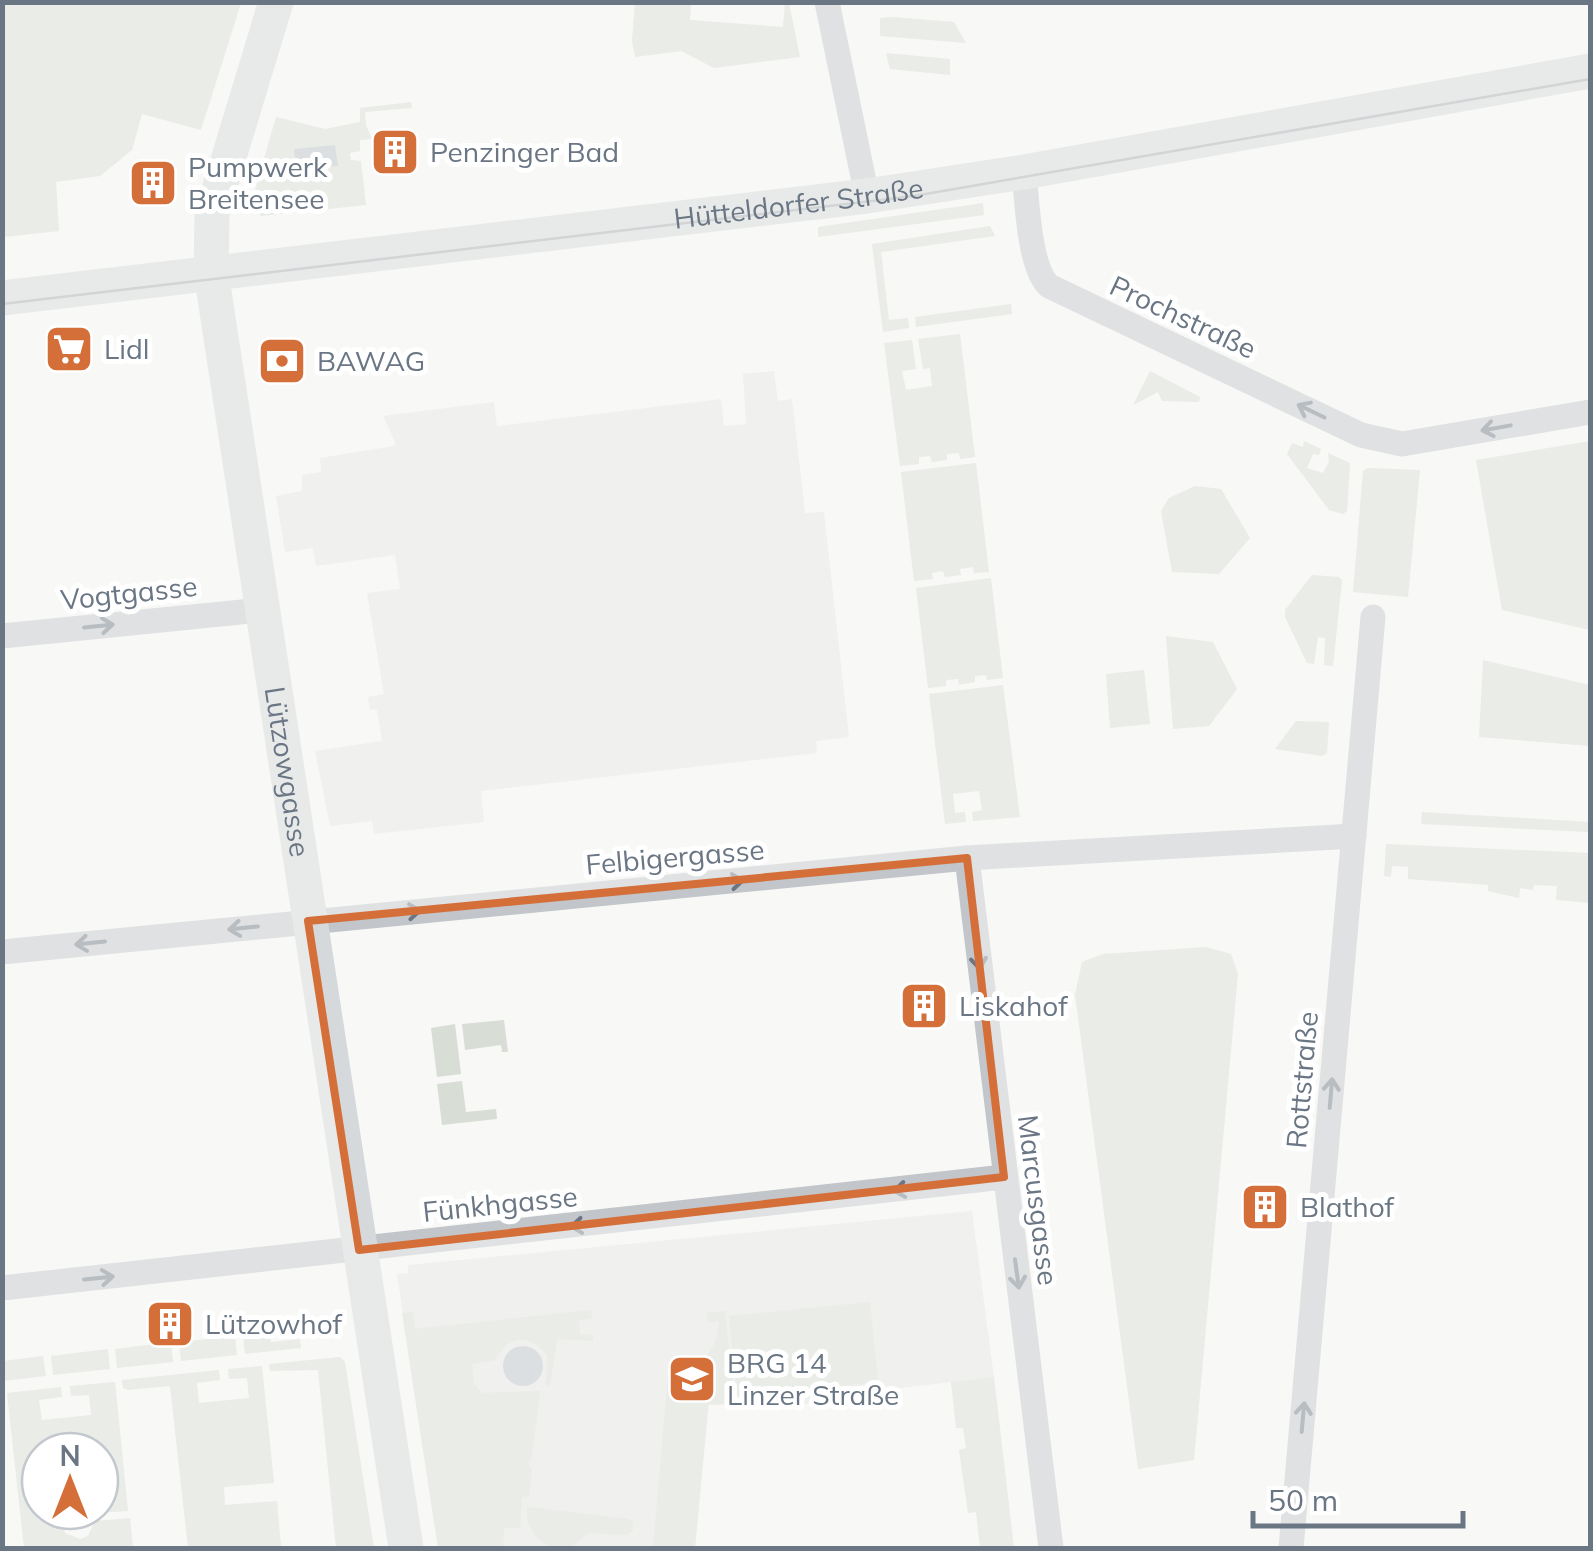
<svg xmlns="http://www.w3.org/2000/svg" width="1593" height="1551" font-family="Mulish,sans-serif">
<rect width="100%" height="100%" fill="#f8f8f6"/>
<g fill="#e6e7e6">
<polygon points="774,371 778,401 792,399 805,513 824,512 849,737 816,741 817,753 481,791 484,822 374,834 372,821 330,826 315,751 382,741 377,709 370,710 368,697 384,694 367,593 400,589 395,555 316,566 313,548 285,552 276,496 302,491 302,475 321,472 320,458 394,446 395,442 383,416 494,402 497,426 721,399 724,426 746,424 743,374"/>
<polygon points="972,1211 994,1377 892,1389 828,1404 709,1404 695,1548 438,1548 397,1274 408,1273 408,1265"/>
</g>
<g fill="#d8ddd6">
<polygon points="2,3 3,2 241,3 201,130 142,114 132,150 100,176 56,182 59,231 4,237"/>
<polygon points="789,3 800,57 714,68 681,51 635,57 632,41 635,3 691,3 690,20 783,27 785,3"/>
<polygon points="892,17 954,22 966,43 880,36 880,18"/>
<polygon points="886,53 950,59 950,75 890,69"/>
<polygon points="411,102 412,108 365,112 366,125 372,139 360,140 360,151 350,153 351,160 361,161 366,205 261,216 251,204 276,117 325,129 360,122 360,108"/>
<polygon points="983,203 984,215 818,237 818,227"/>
<polygon points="990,226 995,236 881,252 889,320 908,318 909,328 883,332 872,244"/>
<polygon points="1011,304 1012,314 916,327 915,317"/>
<polygon points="960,334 975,457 960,459 959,453 947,454 947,460 932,462 930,456 919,457 919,464 900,466 884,343 912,340 916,369 902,371 906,390 932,386 930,368 923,369 918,339"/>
<polygon points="1150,371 1200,397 1199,402 1162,401 1158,392 1133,405"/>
<polygon points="1304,441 1321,449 1319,455 1313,454 1307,468 1323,473 1329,462 1328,453 1350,463 1347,511 1343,514 1329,510 1287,454 1292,443 1303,447"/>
<polygon points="1590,441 1590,630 1502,610 1476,460"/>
<polygon points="976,463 989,572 974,573 973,567 960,569 961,575 945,577 943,571 932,573 933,579 914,581 901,472"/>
<polygon points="1368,468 1420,470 1408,597 1353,592 1363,471"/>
<polygon points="1195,486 1221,489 1250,538 1219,574 1172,572 1161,511 1169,498"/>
<polygon points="1312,575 1339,577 1342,580 1333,666 1324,665 1325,638 1318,637 1314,664 1307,663 1285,617 1285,610"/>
<polygon points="991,578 1003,678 987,680 986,675 975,676 975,682 959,685 958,679 946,680 946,686 928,688 916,588"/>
<polygon points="1166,636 1213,642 1237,689 1209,726 1173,729"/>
<polygon points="1483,660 1590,685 1590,746 1479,737"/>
<polygon points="1144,670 1150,724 1110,728 1106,674"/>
<polygon points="1003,685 1020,817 973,821 972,812 982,810 979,791 953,794 955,813 965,812 966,822 945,824 929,694"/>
<polygon points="1296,721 1329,722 1327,753 1322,756 1275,749"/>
<polygon points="1422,812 1590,822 1590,832 1421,824"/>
<polygon points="1386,844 1590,853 1590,903 1556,900 1557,886 1534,885 1533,890 1520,888 1519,898 1488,891 1488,885 1408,879 1408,867 1392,866 1391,877 1384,876"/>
<polygon points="1206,947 1231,954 1238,974 1194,1460 1138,1469 1075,995 1082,962 1103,954"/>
<polygon points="504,1020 508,1052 502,1052 501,1045 465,1050 462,1024"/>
<polygon points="455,1024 461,1074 437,1077 431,1028"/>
<polygon points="462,1081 466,1112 496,1109 497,1119 442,1125 437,1084"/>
<polygon points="870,1302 878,1382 737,1396 729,1316"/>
<path d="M591 1310 592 1319 579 1320 580 1335 593 1334V1341L557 1339 550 1386 546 1384 547 1355C528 1332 509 1335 495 1360L472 1364 473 1382 481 1393 540 1391 532 1457 528 1463 532 1470 529 1496 522 1497 520 1528H504L503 1548H438L402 1313 413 1312 415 1329Z"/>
<path d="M725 1311 735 1404 708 1405 695 1548H653L668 1377C697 1371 719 1351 719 1321L708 1322 707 1313Z"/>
<polygon points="270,1332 271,1342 300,1339 301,1348 245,1354 243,1335"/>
<polygon points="235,1336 237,1355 181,1361 179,1342"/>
<polygon points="171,1342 173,1362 117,1368 115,1349"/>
<polygon points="108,1349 110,1369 53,1375 51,1356"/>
<polygon points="43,1356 46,1376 3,1381 3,1361"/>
<polygon points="340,1357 345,1362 374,1548 336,1548 318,1370 270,1371 269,1364"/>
<polygon points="262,1366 274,1483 224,1487 225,1505 277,1501 281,1547 188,1548 170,1386 128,1390 123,1388 122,1380 219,1370 220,1380 197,1383 199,1403 249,1398 247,1378 229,1379 228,1369"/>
<polygon points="994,1377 1014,1548 980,1548 976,1512 968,1513 959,1450 966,1448 963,1428 956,1428 951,1382"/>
<polygon points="115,1382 128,1511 95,1513 100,1511 100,1451 40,1451 40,1511 61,1511 65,1533 80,1539 88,1536 95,1521 130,1518 133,1548 24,1548 7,1393 61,1387 62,1397 39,1400 42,1420 91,1415 89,1395 71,1396 70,1386"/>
<path d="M527 1507 629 1519 633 1522V1530L628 1535 589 1533C583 1537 575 1546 568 1548 541 1551 525 1529 527 1507Z"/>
</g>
<g fill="#bac2c8">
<polygon points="335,145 338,166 296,170 294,149"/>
<circle cx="523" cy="1366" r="20"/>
</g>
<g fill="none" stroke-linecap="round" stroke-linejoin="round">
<g stroke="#c2c5c9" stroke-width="25">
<polyline points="827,2 867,196"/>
<path d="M1024 172C1027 200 1029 268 1049 286L1361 435 1402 444 1590 412"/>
<polyline points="2,636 261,610"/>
<polyline points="967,858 1051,1548"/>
<polyline points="2,952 967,858 1354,836"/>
<polyline points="2,1288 1004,1177"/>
<polyline points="1291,1548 1373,617"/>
</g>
<g stroke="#d5d9dc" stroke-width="35">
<path id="s1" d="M276 2 212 213 211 272 406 1548"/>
<path id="s2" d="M2 298 867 196 1024 172 1590 71"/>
</g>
<polyline stroke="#a4a8ae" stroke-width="2.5" points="2,304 914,196 1590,79"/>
</g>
<defs><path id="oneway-shaft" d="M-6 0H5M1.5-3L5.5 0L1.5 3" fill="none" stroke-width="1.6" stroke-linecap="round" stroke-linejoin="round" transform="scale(2.5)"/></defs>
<g stroke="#6a7684">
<use href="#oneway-shaft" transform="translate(1311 411) rotate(-154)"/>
<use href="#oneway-shaft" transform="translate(1496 428) rotate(170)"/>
<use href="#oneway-shaft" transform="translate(99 626) rotate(-6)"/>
<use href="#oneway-shaft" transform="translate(729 882) rotate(-6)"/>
<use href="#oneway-shaft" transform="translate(406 912) rotate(-5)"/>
<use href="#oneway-shaft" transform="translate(243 928) rotate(174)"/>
<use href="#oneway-shaft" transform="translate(90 943) rotate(174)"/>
<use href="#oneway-shaft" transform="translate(978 955) rotate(83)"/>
<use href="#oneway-shaft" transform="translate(1331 1093) rotate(-85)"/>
<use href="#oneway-shaft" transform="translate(908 1189) rotate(173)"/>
<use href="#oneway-shaft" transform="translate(585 1225) rotate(174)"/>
<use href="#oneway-shaft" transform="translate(1017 1274) rotate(82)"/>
<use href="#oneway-shaft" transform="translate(99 1278) rotate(-6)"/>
<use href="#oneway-shaft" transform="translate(1303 1417) rotate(-85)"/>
</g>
<path d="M0 0H1593V1551H0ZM967 858 1004 1177 359 1250 308 921Z" fill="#f8f8f6" fill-opacity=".55" fill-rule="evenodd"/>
<path fill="none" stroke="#d56f3a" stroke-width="8" stroke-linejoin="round" d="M967 858 1004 1177 359 1250 308 921Z"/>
<defs>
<g id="building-square" transform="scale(2.5)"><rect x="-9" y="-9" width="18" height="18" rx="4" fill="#d56f3a" stroke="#fff"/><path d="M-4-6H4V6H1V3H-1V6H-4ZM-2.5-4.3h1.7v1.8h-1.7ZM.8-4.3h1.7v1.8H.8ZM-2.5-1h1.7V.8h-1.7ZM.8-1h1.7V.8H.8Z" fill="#fff"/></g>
<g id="supermarket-square" transform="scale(2.5)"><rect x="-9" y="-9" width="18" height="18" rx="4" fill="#d56f3a" stroke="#fff"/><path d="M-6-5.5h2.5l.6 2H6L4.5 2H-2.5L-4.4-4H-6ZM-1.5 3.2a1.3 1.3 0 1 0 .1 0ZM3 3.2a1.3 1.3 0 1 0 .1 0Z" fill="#fff"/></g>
<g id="bank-square" transform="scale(2.5)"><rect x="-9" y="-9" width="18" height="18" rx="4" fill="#d56f3a" stroke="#fff"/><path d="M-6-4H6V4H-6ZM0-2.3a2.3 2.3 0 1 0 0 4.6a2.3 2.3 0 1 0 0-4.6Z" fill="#fff"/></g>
<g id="school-square" transform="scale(2.5)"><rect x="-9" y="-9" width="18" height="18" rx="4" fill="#d56f3a" stroke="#fff"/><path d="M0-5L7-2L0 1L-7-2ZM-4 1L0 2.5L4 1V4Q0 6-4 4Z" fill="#fff"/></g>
</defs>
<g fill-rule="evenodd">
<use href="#building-square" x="395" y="152"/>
<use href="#building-square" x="153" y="183"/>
<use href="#supermarket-square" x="69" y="349"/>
<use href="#bank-square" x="282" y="361"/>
<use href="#building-square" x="924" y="1006"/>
<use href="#building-square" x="1265" y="1207"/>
<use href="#building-square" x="170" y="1324"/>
<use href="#school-square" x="692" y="1379"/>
</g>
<g text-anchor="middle" stroke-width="10" stroke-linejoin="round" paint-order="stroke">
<g font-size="28" fill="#6a7684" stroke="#fff" text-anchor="start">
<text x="430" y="162">Penzinger Bad</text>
<text x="188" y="177">Pumpwerk<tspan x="188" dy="32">Breitensee</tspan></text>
<text x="104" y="359">Lidl</text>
<text x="317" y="371">BAWAG</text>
<text x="959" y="1016">Liskahof</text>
<text x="1300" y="1217">Blathof</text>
<text x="205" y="1334">Lützowhof</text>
<text x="727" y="1373">BRG 14<tspan x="727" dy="32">Linzer Straße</tspan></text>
</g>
<g font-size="28" fill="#6a7684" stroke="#fff">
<text dy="10" stroke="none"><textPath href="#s2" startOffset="802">Hütteldorfer Straße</textPath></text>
<text transform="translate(1183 317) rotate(25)" y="10">Prochstraße</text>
<text transform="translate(129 593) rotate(-6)" y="10">Vogtgasse</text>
<text dy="10" stroke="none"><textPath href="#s1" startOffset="785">Lützowgasse</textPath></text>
<text transform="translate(675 857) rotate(-5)" y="10">Felbigergasse</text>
<text transform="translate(1302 1080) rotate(-85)" y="10">Rottstraße</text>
<text transform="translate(1038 1200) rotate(83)" y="10">Marcusgasse</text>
<text transform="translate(500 1204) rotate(-6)" y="10">Fünkhgasse</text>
</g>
</g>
<rect width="1593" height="1551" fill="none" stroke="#6a7684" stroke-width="10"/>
<g transform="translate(70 1481)"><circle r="48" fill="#ffffff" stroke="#c3c8ce" stroke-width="2.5"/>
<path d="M0-8L18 38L0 25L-18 38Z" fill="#d56f3a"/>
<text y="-15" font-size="28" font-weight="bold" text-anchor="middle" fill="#6a7684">N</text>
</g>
<path d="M1253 1511v15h210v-15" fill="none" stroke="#6a7684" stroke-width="5"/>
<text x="1268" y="1511" font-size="30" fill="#6a7684" stroke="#ffffff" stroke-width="8" paint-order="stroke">50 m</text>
</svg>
